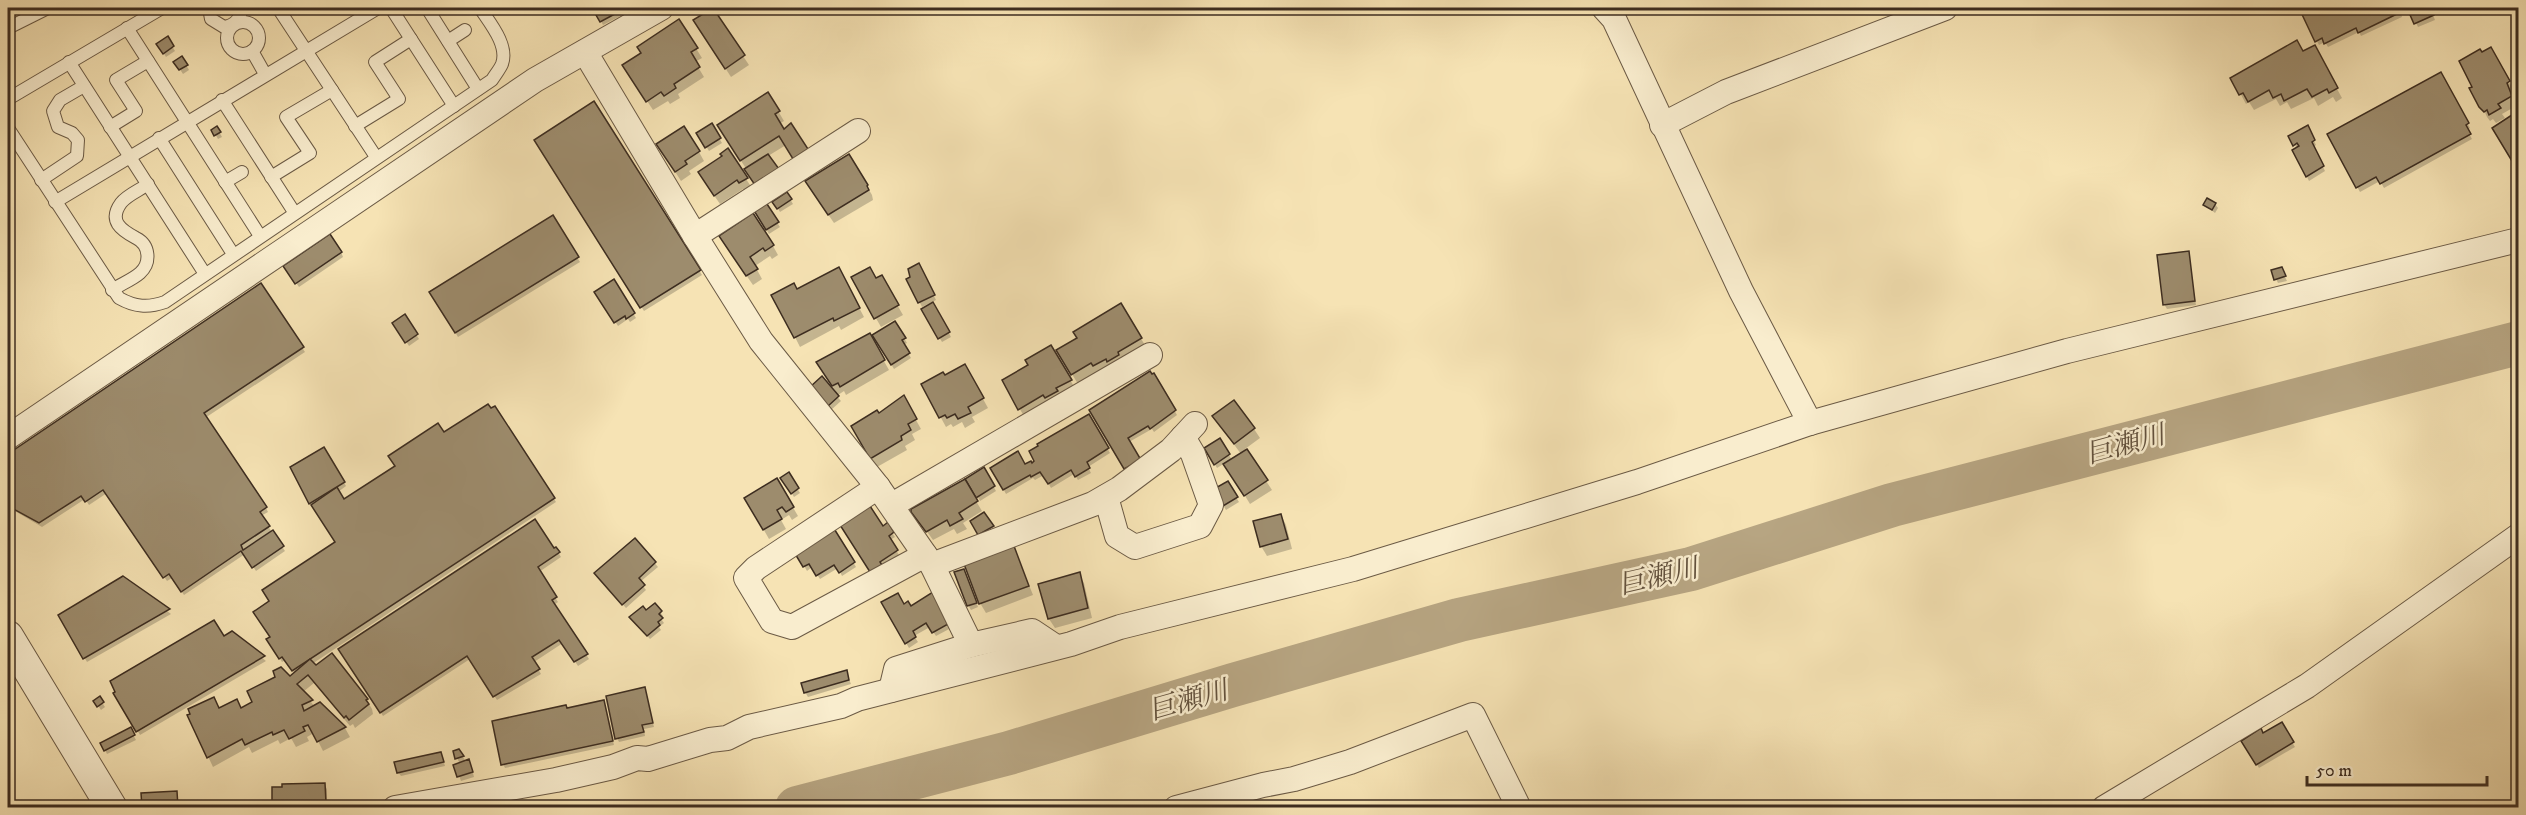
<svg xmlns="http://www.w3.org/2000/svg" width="2526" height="815" font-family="'IM FELL DW Pica','Noto Serif JP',serif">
<rect width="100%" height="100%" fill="#f6e3b4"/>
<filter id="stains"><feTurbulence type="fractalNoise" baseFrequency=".00333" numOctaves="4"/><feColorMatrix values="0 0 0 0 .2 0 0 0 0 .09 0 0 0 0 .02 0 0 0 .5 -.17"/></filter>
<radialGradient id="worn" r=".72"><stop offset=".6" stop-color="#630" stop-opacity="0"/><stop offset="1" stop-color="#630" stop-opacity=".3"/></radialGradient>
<g fill="#0003">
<polygon points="594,8 636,8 603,25"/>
<polygon points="2303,8 2339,8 2342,14 2355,8 2405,8 2407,10 2401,13 2402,17 2361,36 2359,32 2328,47 2325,42 2319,45 2301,9"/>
<polygon points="2409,8 2430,8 2435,20 2418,27"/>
<polygon points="679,21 702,58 695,62 704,77 678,94 680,98 670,104 668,101 653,110 630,75"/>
<polygon points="700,29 743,56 749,65 731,77"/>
<polygon points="167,38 175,51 166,57 158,44"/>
<polygon points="2491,49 2514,91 2511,93 2516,106 2502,114 2505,118 2496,123 2493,119 2490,121 2487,117 2474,88"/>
<polygon points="2302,53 2319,56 2342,98 2336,102 2333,97 2318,106 2314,98 2291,109 2287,102 2280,106 2276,99 2254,110 2249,102 2246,104 2232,78"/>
<polygon points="182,58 189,70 183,74 175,62"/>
<polygon points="2440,74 2470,128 2467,130 2472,139 2384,188 2380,181 2360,192 2329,135"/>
<polygon points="768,94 784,121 779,124 786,145 768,156 749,173 724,135"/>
<polygon points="594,104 702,275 644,311 536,140"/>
<polygon points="2518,113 2518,168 2494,128"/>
<polygon points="711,125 722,143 709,151 698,133"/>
<polygon points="2307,127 2316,145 2313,147 2325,171 2309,181 2294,151 2297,149 2290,136"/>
<polygon points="217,128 222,137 218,139 213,130"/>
<polygon points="699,152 704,161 689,171 691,174 681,181 664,154"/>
<polygon points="849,156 872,195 873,200 834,223 812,191"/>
<polygon points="724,157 746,179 752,188 745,192 743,189 720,204 705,182"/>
<polygon points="787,194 793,204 780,212 774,202"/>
<polygon points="764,203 780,227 769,234 755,210"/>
<polygon points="2215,204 2218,208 2215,213 2205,205"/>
<polygon points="552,217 580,262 458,337 431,292"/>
<polygon points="726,246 773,246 778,255 772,259 770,256 755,266 762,279 753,285"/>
<polygon points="341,252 343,257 299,287 285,267"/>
<polygon points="2188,253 2196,305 2167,309 2164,304"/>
<polygon points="918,265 936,300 922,307 908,279 912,277"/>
<polygon points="2281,269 2287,281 2278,283 2276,279"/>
<polygon points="881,277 903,315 881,327 853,278 876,280"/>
<polygon points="844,279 864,317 841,330 839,326 800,347 795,337 797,291"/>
<polygon points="613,282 636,318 630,322 628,319 618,326 596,292"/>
<polygon points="261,285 305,352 205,418 266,508 268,512 261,516 285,551 256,571 245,554 184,595 172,578 167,581 107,493 89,505 85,499 42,527 8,507 8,456"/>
<polygon points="933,304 951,337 942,342 923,310"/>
<polygon points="1121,305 1146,347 1078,384 1058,351 1079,339"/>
<polygon points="404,316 419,339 409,346 394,323"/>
<polygon points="895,323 907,343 903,345 911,358 894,369 874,336"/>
<polygon points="869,335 889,370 846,395 844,391 838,395 823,372"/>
<polygon points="1051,347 1076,390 1025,418 1004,381 1030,366"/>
<polygon points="965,366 988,408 972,417 975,422 965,428 962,422 953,427 951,424 946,427 923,385 944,377"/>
<polygon points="1154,375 1177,415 1154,432 1152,429 1129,442 1142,464 1128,473 1091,411"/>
<polygon points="822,379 841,401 831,410 814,391"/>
<polygon points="903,397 921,429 912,434 915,440 905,446 907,450 877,467 853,427 878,415"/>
<polygon points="495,408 556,502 312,664 366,699 372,709 373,714 355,728 353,724 350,726 314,683 303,692 315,707 319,704 345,728 350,737 323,751 314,733 307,737 309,741 296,747 291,738 280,744 278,740 252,753 249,747 213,767 189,716 219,710 241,710 295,674 286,660 282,662 268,640 271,638 271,602 337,543 313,507 292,468 324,449 346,486 338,492 344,501 443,434"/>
<polygon points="1088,416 1110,453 1088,467 1091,473 1078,480 1074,474 1051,488 1044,475 1035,480 1033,478 1006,494 992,468 1031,465"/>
<polygon points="1214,417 1254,429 1260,438 1245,449 1272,490 1250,504 1225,463 1217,468 1206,449 1220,440 1232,460 1241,454"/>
<polygon points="984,470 996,491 980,501 967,479"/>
<polygon points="788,474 800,493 794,497 782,478"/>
<polygon points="777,480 798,516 792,520 789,515 781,520 786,529 769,539 746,499"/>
<polygon points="964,481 982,511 963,523 967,529 957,534 954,529 933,540 913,512"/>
<polygon points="1227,483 1239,502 1226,510 1214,490"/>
<polygon points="1281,515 1286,525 1292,549 1267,556 1261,546"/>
<polygon points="883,528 892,533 895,537 890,540 899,555 870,570"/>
<polygon points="833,529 856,567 842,576 838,568 820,579 812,567 807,571 796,552"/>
<polygon points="635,540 658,567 640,582 646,590 626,608 599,578"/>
<polygon points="1014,548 1033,595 986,613 980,603"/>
<polygon points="556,549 561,557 539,572 558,602 554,605 589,659 578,666 563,643 534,662 541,674 497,700 470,659 383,716 340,650"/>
<polygon points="1079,574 1084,583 1092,618 1055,628 1049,619 1040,585"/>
<polygon points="966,575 978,607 971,610 968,605"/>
<polygon points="123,578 171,614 87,662 60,615"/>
<polygon points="935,592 951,628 936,636 930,627 914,636 918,642 909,648 883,602 910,608"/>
<polygon points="655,605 663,616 661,619 664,623 659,627 661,630 650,639 631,617 646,612"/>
<polygon points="232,633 266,661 140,735 116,693"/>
<polygon points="846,672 851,684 808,697 805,692"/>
<polygon points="644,689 654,727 644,729 645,736 619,742 617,738"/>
<polygon points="99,698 105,707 101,710 95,701"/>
<polygon points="603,702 614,745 505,768 503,764 567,709"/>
<polygon points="2281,724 2295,747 2259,768 2243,741 2263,735"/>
<polygon points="130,729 136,740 107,754 102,744"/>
<polygon points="459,750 466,762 471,765 474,777 461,781 455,765 460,764 457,758"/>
<polygon points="441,753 445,766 401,776 398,772"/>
<polygon points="324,784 327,789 327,807 275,808 274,805"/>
<polygon points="176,792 180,808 144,808"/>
</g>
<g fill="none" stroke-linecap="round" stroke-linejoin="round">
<polyline stroke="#b7a582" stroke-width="44" points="797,808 1009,753 1233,685 1459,620 1691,569 1892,505 2518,343"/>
</g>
<g fill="#9d8c6d" stroke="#3d2d20" stroke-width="1.5">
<polygon points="592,8 626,8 600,22"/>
<polygon points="713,8 745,55 725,69 693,20"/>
<polygon points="2299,8 2340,8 2342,12 2352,8 2402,8 2400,9 2401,12 2358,33 2356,28 2324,44 2322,38 2315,42"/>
<polygon points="2407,8 2431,8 2434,15 2414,24"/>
<polygon points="679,19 698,48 691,52 700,67 674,84 676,88 664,96 661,92 646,102 622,65 641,53 637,47"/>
<polygon points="168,36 174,46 163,54 156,44"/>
<polygon points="2297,40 2303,51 2315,45 2338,88 2329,93 2327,89 2312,97 2307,89 2284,101 2281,94 2273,98 2269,90 2248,102 2243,93 2239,95 2230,78"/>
<polygon points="2491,47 2510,81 2507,83 2512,96 2498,104 2501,108 2489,115 2487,110 2484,112 2479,107 2469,88 2472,87 2459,61 2480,49 2482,52"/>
<polygon points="182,56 188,65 179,70 173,62"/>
<polygon points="2441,72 2469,123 2466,125 2471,134 2380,184 2376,177 2356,188 2327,134"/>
<polygon points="768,92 780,111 775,114 784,129 791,123 808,149 793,159 779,136 740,161 717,125"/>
<polygon points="594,101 701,270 640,308 534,140"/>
<polygon points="2518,111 2518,171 2492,128"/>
<polygon points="712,123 721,138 705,148 696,133"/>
<polygon points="2308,125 2315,140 2312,142 2324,166 2306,177 2292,150 2299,146 2297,143 2293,146 2288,136"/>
<polygon points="217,126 221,132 214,136 211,130"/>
<polygon points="684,126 700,151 685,161 687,164 675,172 656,144"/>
<polygon points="728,148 748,178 739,183 737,180 714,196 698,172 722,156 720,154"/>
<polygon points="768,154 779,169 755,185 744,169"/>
<polygon points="849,154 868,185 867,186 869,190 828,215 805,181"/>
<polygon points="787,192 792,199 777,209 772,202"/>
<polygon points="2207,198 2216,203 2212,210 2203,205"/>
<polygon points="765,201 779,222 766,230 753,209"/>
<polygon points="753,213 774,245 765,251 763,248 750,257 758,269 746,276 719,236"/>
<polygon points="553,215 579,257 455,333 429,292"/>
<polygon points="330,234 342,252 295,284 283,266"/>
<polygon points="2189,251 2195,301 2163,305 2157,255"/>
<polygon points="919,263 935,295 918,303 906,279 910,277 908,269"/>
<polygon points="839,267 860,308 834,321 833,318 794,338 771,295 794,283 797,289"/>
<polygon points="870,267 876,278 882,275 899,305 874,319 851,277"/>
<polygon points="2282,267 2286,276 2274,280 2271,270"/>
<polygon points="614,279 635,313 626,319 625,316 614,323 594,292"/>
<polygon points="261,283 304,347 204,413 267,507 260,512 270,526 241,545 243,550 273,530 284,546 252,568 241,551 181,592 169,574 163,578 103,490 85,502 81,496 39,523 8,506 8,454"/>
<polygon points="933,302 950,332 938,339 921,309"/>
<polygon points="1121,303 1142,338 1118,352 1119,355 1107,362 1106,359 1093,366 1091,363 1071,375 1056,350 1077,338 1073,332"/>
<polygon points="405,314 418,334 405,343 392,323"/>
<polygon points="895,321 906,338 902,340 910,353 891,365 872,335"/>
<polygon points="870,333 885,360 840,387 838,383 832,386 816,362"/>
<polygon points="1051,345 1072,380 1056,388 1058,391 1045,398 1043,395 1018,410 1002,380 1028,365 1025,360"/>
<polygon points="965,364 984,398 968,407 971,413 958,419 955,414 947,418 945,415 939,418 921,384 943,372 945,375"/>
<polygon points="1150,371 1152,374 1154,373 1176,410 1150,429 1148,426 1128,438 1141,460 1124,469 1089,410"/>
<polygon points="822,376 839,396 827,407 810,387"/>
<polygon points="904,395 917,419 908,424 911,430 901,436 902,440 870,459 851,426 877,410 879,413"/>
<polygon points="1234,400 1255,428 1234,444 1212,416"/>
<polygon points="488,404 491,408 495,406 555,498 292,671 282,657 279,659 266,639 270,637 253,612 269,601 262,590 335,542 311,505 337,487 344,499 395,466 388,456 438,423 444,432"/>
<polygon points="1089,414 1109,448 1087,462 1090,468 1075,477 1071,470 1048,484 1040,472 1031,477 1030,475 1003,490 990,468 1018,451 1025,464 1031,461 1032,463 1034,461 1029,451 1038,446 1037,444"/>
<polygon points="1220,438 1230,454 1214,465 1204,448"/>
<polygon points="324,447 345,482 309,504 290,467"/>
<polygon points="1247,449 1268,480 1244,496 1223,464"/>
<polygon points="984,467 995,486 976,498 965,479"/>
<polygon points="789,472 799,488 791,494 780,478"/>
<polygon points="777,478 794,507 786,512 782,507 777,510 782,519 763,530 744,498"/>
<polygon points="965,479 978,501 959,513 963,519 950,526 947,520 926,532 911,512 911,509"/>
<polygon points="1228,481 1238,497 1223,506 1212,490"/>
<polygon points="870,506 883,526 888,522 894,532 889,536 898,550 880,562 882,565 870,572 840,525"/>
<polygon points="984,512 994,526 978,535 970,521"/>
<polygon points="1281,514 1288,539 1260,547 1253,521"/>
<polygon points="535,519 554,548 556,547 560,552 538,567 557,597 552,600 588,654 574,662 559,640 532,657 540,669 493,697 467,656 380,713 338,649"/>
<polygon points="833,527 855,562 839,573 834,565 816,576 809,564 803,567 794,552"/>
<polygon points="635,538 656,562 639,578 645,585 622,605 594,573"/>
<polygon points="1014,546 1029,586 979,604 964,564"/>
<polygon points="964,569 977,603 967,606 954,572"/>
<polygon points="1080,572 1088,608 1048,619 1038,584"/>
<polygon points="123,576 170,609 83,659 58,615"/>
<polygon points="936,590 950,623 932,633 926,623 913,631 916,637 905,644 881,602 898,593 904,604 908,601 911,606"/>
<polygon points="655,603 662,611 659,614 663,618 658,622 660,625 647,636 629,617 643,606 646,610"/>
<polygon points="214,620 224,636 232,631 265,656 136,732 113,693 115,692 110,681"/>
<polygon points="332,653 368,699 366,700 369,704 349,720 346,716 344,718 308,675 297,684 313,700 302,705 304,711 320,702 346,727 317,742 308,725 303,727 305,731 289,739 284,730 273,735 272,732 245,745 242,739 207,758 187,715 190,714 188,709 214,697 219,708 237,699 241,708 252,702 247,691 275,677 273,671 281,667 290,676 310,659 316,665"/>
<polygon points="847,670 849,680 804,693 801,683"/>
<polygon points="645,687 653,723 642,725 644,732 615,739 606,696"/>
<polygon points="100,696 104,702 97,707 93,701"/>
<polygon points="604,700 613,741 501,765 492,721 566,705 567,708"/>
<polygon points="2282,722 2294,742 2256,765 2241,741 2261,728 2263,733"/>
<polygon points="131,727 135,735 104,751 100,743"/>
<polygon points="459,749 464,756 455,759 453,751"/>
<polygon points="441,752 444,762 397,773 394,762"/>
<polygon points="469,759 473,772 457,777 453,765"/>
<polygon points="325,783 326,803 272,805 272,787 282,787 282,784"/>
<polygon points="177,791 178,808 142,808 141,793"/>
</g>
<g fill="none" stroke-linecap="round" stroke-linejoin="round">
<g stroke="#6b5a45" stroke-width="14">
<g id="service">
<path d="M209 8 211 19 224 27C235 25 241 19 241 8"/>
<polyline points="278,8 376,157"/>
<polyline points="391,8 454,106"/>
<polyline points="427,8 478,89"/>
<circle cx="243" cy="38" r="16"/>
<polyline points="8,28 48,8"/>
<polyline points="127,28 260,236"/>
<polyline points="448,41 465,30"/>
<polyline points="252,51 265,74"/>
<polyline points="69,62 205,274"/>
<polyline points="8,99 162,8"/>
<polyline points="222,100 294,212"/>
<polyline points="355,126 399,99 375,62 411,39"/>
<polyline points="110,127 136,111 116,80 148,61"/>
<path d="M8 128 119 298C135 307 148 308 165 302L492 80C495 75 500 69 502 64 509 45 489 22 480 8"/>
<polyline points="159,138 233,254"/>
<polyline points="271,177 310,153 286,117 332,90"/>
<polyline points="41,180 77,156 78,140 72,133 58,127 53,111 60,100 84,86"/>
<polyline points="225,182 242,172"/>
<polyline points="55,202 378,8"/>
<path d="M112 290C121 284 132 280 140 273 151 263 150 245 136 238 121 230 108 221 121 203 127 195 140 190 148 184"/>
</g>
</g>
<g stroke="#6b5a45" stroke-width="26">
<g id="minor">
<polyline points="1604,8 1614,19 1741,291 1810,423"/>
<polyline points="585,52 695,236 761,341 878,487 932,565 971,645 1032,631 1056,647"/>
<polyline points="1662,125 1726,92 1945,8"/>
<polyline points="695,236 858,131"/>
<polyline points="8,437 535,80 661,8"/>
<polyline points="878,487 756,568 746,578 772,621 792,627 925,555"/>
<polyline points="1106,497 1117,536 1135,547 1200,526 1211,505 1193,454 1183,437"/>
<polyline points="892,505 1150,355"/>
<polyline points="932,565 1093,504 1119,489 1171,450 1195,424"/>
<polyline points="891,690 896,669 971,645"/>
<polyline points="395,808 556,780 613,767 637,758 648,759 710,740 727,738 749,727 841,706 857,699 1071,644 1120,627 1353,569 1637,482 1810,423 2067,351 2518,240"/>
<polyline points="1176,808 1263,785 1294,779 1350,762 1473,715 1519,808"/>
<polyline points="2104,808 2307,686 2518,536"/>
</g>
</g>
<g stroke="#6b5a45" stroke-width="32">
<polyline id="tertiary" points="8,636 112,808"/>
</g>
<use href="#service" stroke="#f9edce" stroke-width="12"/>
<use href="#minor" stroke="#f9edce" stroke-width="24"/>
<use href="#tertiary" stroke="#f9edce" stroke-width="30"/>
</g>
<g text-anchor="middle" stroke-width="5" stroke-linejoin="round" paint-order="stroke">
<g font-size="27" font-style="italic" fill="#62513d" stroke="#f9edce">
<text transform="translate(2125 444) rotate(-15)" y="9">巨瀬川</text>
<text transform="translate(1658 576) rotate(-13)" y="9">巨瀬川</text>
<text transform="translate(1188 700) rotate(-16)" y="9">巨瀬川</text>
</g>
</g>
<rect width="2526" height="815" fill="none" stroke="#f6e3b4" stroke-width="30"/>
<rect x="9" y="9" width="2508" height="797" fill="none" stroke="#3d2d20" stroke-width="3"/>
<rect x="15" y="15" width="2496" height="785" fill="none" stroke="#3d2d20" stroke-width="1.5"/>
<path d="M2307 776v9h180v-9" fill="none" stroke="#3d2d20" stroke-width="3"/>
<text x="2316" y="776" font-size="18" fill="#3d2d20" stroke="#f9edce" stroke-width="4.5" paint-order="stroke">50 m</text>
<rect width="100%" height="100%" filter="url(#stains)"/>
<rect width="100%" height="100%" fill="url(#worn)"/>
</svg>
